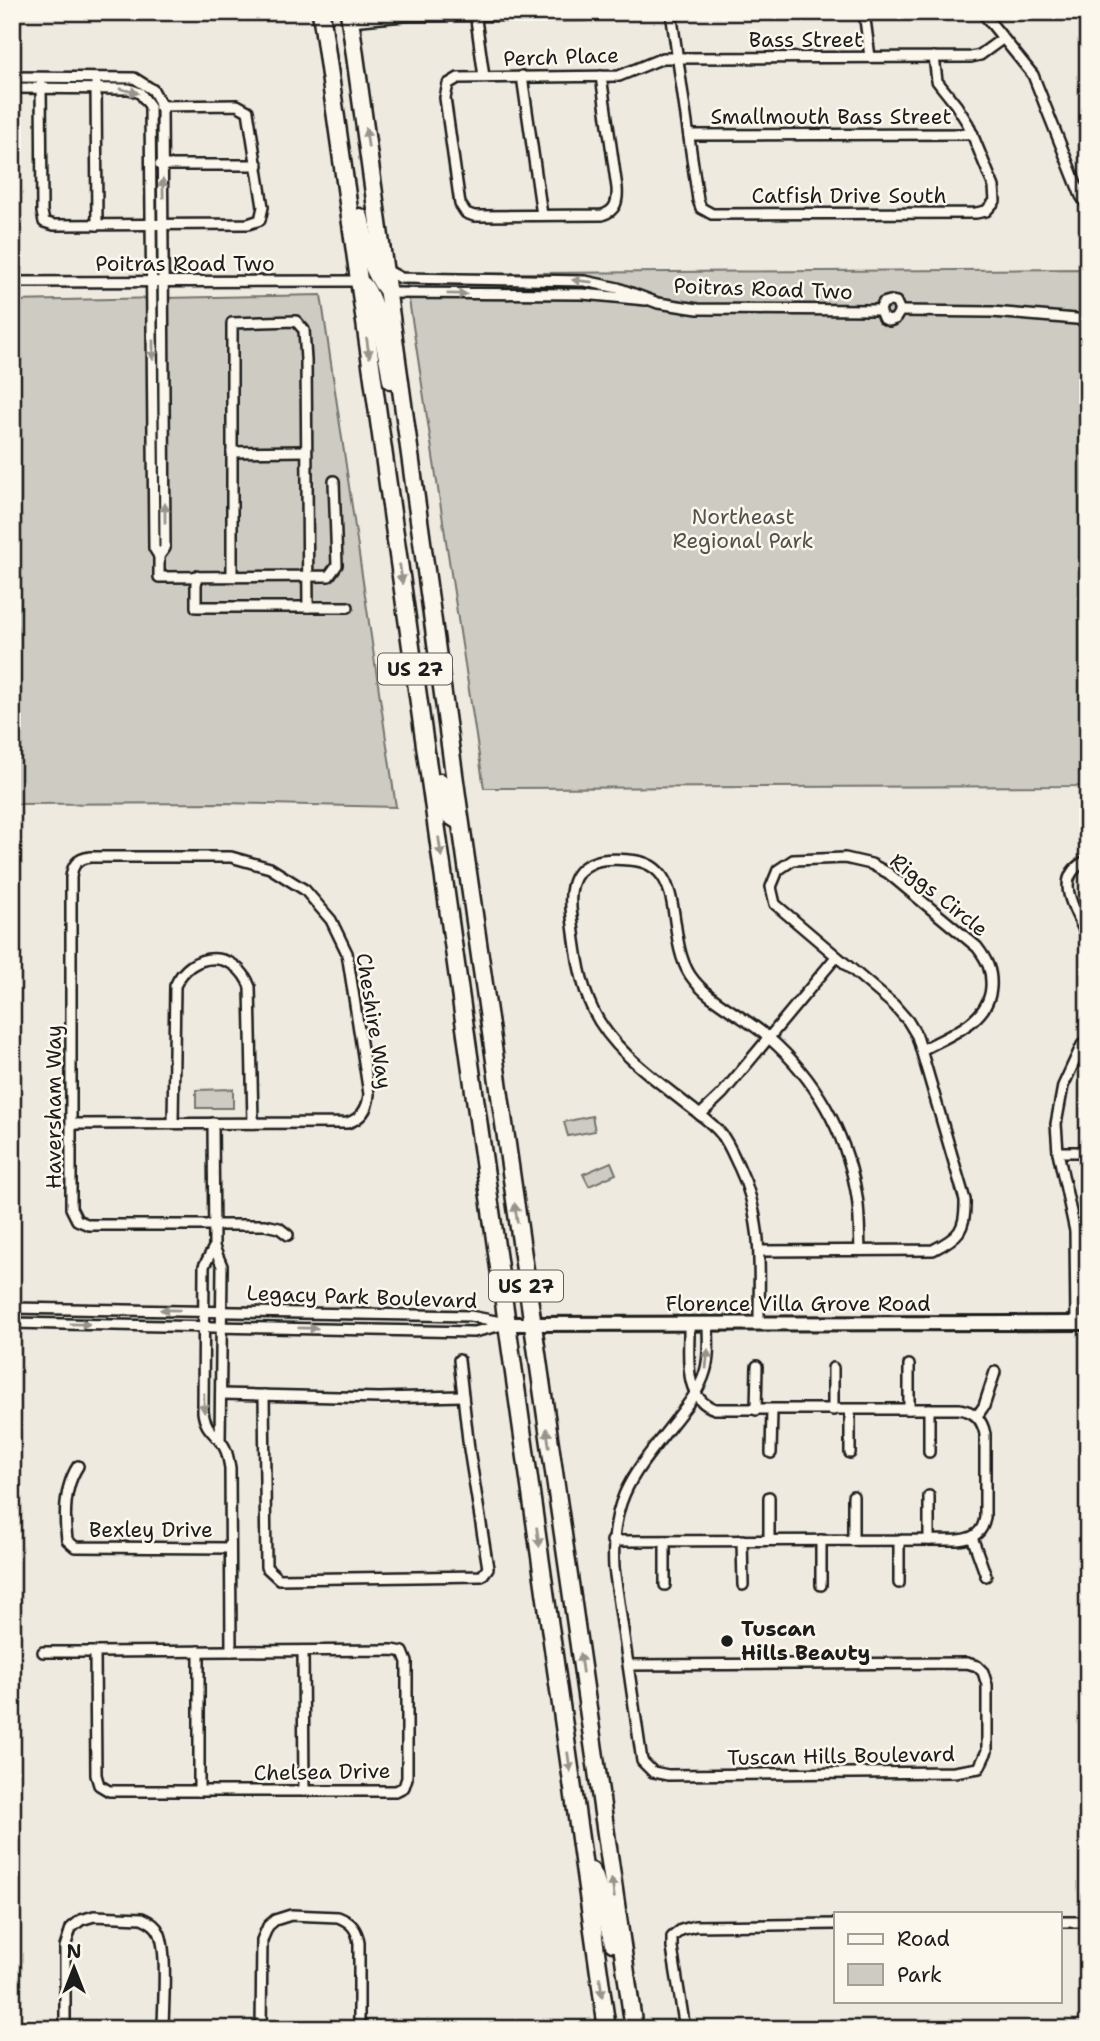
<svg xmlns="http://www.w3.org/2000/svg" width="1100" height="2041" font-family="'Shantell Sans',sans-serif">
<rect width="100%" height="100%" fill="#eeeadf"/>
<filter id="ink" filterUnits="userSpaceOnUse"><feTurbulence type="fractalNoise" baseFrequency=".0143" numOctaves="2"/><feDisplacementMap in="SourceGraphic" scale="14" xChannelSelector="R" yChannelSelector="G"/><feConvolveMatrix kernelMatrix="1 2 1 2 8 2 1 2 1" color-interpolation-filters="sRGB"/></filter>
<g filter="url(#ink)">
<g fill="#ceccc2" stroke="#75746f" stroke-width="2">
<polygon points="1088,269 1088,786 484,788 405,274"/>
<polygon points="321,295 396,807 225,803 12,804 12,301"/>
<polygon points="233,1089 233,1108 196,1108 196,1090"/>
<polygon points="592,1116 595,1131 568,1136 564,1122"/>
<polygon points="611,1162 616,1174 589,1186 583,1174"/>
</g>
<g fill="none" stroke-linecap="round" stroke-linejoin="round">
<g stroke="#1c1c1c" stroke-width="14">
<g id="street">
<polyline points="475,12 484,77"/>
<polyline points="671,12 698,200 701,208 712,214 976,213 986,211 995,201 994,187 968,124 956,105 937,81 934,57"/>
<polyline points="864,12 870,57"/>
<polyline points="982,12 1033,75 1081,196 1088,206"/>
<polyline points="1083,12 1088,18"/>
<polyline points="350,21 404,16 585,15 600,12"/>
<polyline points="522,76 542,215"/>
<path d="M601 76 617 188C618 201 616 211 602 215L474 216 466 213 460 204 445 98 448 84 458 78 619 76 663 58 971 57 980 55 1002 39"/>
<polyline points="12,77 134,78 153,90 162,106 165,548 159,556 154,548 150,106 140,93 129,89 12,88"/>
<polyline points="41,83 42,212 44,222 54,225 248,224 260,220 263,207 248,111 237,105 159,106"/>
<polyline points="96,83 97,225"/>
<polyline points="689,135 973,134"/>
<polyline points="160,165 258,165"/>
<polyline points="386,270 401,278 585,281 618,288 658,303 698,309 880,310"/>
<polyline points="12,282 359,281"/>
<polyline points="389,293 583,294 646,300"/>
<polyline points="880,310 883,318 889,321 895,319 900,311"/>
<polyline points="880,310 883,303 890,301 896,302 900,311"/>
<polyline points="900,311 992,312 1088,320"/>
<polyline points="232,452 306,451"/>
<polyline points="159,556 159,577 329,576 337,565 334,481"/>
<polyline points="196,576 196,607 348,607"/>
<polyline points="232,576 232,323 296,321 304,330 306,360 308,607"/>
<path d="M1088 860C1048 878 1079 913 1088 940"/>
<polyline points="700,1115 722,1094 836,957"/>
<path d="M173 1123 175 986C191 950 236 949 250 987L253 1123"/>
<polyline points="213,1123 214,1247 222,1266 220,1441"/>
<path d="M72 1124 347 1123C361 1119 368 1109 369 1094L347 953 331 920 305 890 270 868 231 857H90C77 859 72 865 71 878V1208L77 1220 89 1225H265L279 1228 288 1235"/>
<polyline points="1058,1152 1088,1152"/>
<path d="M214 1247 204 1266 203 1412C205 1427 211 1430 220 1441 227 1448 228 1458 230 1468L231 1651"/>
<polyline points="1076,1250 1088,1250"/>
<path d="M761 1251 933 1250C959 1237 966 1230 965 1200L917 1036 908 1021 894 1005 775 904 771 887 778 870 793 860 845 858 871 864 888 873 977 947C987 960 992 970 991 987 989 1022 949 1035 922 1050"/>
<polyline points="12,1308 470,1316 506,1323"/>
<polyline points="12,1323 474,1332 507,1324"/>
<path d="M759 1323C759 1270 764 1218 739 1167 734 1157 729 1144 722 1135 714 1124 700 1115 690 1107 655 1079 613 1051 593 1010 579 981 576 948 572 917 569 896 569 872 592 863 603 858 618 859 629 860 689 863 664 935 690 975 708 1002 745 1016 769 1038 815 1078 845 1131 856 1191 860 1210 859 1231 860 1250"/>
<polyline points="1076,1323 1075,1231 1058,1152 1056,1124 1063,1086 1082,1045 1088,1039"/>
<polyline points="909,1365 909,1409"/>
<polyline points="221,1394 379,1398 463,1396"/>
<polyline points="264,1395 266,1567 279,1579 482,1576 488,1568 469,1449 459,1360"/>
<polyline points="929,1409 929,1452"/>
<polyline points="756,1410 757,1366"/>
<polyline points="833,1410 833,1368"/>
<polyline points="850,1410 850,1453"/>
<polyline points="977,1416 984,1406 995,1372"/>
<polyline points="771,1453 772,1410"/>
<path d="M78 1466C64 1487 64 1516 67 1540L75 1547 230 1548"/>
<polyline points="853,1496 853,1540"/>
<polyline points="972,1537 986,1576"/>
<polyline points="742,1540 743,1585"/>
<polyline points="769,1540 769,1497"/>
<polyline points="821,1540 821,1585"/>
<polyline points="929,1540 929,1496"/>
<path d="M612 1541 958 1540C973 1539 983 1533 985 1517V1434C982 1419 974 1411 959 1409H715C681 1398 690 1352 689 1324"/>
<polyline points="899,1583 899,1540"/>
<polyline points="665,1585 665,1541"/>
<polyline points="199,1651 199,1791"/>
<polyline points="303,1651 304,1791"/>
<polyline points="43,1652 95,1652 96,1775 99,1785 109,1791 396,1791 404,1787 407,1778 407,1662 403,1652 393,1650 95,1652"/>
<path d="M628 1665 967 1663 977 1666 983 1672 987 1685V1751L979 1768 954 1772 668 1775 653 1772 642 1761 614 1568C610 1497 633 1475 674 1422 685 1408 700 1390 705 1372 710 1357 708 1339 708 1324"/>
<polyline points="1060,1922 1088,1922"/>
<path d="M65 2029V1947L71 1928 81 1920 94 1916 142 1918C149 1921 156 1925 159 1932 168 1950 163 2007 163 2029"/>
<path d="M261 2029 262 1940 268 1926 275 1920 291 1915 338 1917C351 1922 357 1929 359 1943V2029"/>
<polyline points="685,2029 672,1948 672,1937 681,1930 695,1926 836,1924"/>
</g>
</g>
<g stroke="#1c1c1c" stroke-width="18">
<polyline id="secondary" points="507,1324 1088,1323"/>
</g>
<g stroke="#1c1c1c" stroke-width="21">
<g id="highway">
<polyline points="321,12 607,2029"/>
<polyline points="349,12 458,803 634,2029"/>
<path d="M360 217C366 244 369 268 387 290"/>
<path d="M363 285C376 298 388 360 391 380"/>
<polyline points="440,782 449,815 460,822"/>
<polyline points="591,1871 595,1878 613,1943"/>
</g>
</g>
<use href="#street" stroke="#fbf7ec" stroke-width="9"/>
<use href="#secondary" stroke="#fbf7ec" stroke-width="12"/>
<use href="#highway" stroke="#fbf7ec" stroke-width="16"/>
</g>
<defs><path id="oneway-solid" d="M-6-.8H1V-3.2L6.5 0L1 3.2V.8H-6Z" transform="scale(1.75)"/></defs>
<g fill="#97948e">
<use href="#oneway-solid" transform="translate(129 91) rotate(14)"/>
<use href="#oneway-solid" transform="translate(367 138) rotate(-98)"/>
<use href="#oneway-solid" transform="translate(163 188) rotate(-91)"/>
<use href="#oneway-solid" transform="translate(582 281) rotate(-174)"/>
<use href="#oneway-solid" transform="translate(457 294) rotate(1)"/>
<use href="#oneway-solid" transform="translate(368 348) rotate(82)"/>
<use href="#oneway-solid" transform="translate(153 350) rotate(90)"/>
<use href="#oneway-solid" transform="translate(165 513) rotate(-90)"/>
<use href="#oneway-solid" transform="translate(401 574) rotate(82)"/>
<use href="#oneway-solid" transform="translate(440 847) rotate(82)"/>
<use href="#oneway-solid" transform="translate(516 1213) rotate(-98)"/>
<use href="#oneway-solid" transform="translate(170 1310) rotate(-179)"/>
<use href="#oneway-solid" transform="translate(80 1324) rotate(1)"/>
<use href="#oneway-solid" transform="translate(308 1328) rotate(1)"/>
<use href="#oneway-solid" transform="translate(707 1359) rotate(-84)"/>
<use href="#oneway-solid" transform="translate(204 1403) rotate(89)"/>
<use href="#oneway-solid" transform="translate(548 1438) rotate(-98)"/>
<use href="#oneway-solid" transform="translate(538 1537) rotate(82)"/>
<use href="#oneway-solid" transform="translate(581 1663) rotate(-98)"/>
<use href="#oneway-solid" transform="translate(569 1762) rotate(82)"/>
<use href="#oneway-solid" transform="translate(613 1888) rotate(-98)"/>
<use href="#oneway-solid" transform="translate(601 1987) rotate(82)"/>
</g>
</g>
<circle fill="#1c1c1c" stroke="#fbf7ec" stroke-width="2.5" cx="727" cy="1641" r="7"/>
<g text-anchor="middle" stroke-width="5" stroke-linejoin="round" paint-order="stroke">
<g fill="#fbf7ec" stroke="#5f5e5a" stroke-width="2">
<rect x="378" y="653.5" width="74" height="31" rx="5"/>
<rect x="489" y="1270.5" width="74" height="31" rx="5"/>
</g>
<g font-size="19" font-weight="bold" fill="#1c1c1c">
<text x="415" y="676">US 27</text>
<text x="526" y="1293">US 27</text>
</g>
<g font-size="21" fill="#1c1c1c" stroke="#fbf7ec">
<text x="806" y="47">Bass Street</text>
<text transform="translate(561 57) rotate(-2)" y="7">Perch Place</text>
<text x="831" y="124">Smallmouth Bass Street</text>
<text x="849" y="203">Catfish Drive South</text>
<text x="185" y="271">Poitras Road Two</text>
<text transform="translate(763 289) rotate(2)" y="7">Poitras Road Two</text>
<text transform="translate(939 895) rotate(39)" y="7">Riggs Circle</text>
<text transform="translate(374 1021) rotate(81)" y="7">Cheshire Way</text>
<text transform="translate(54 1107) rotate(-90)" y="7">Haversham Way</text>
<text transform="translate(362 1297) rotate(2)" y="7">Legacy Park Boulevard</text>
<text x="798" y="1311">Florence Villa Grove Road</text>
<text x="151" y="1537">Bexley Drive</text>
<text transform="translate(841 1756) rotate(-1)" y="7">Tuscan Hills Boulevard</text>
<text transform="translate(322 1772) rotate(-1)" y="7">Chelsea Drive</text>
</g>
<g font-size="21" fill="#51514e" stroke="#fbf7ec">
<text x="743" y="524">Northeast<tspan x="743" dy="24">Regional Park</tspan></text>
</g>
<g font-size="21" font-weight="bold" fill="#1c1c1c" stroke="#fbf7ec" text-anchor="start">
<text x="741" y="1636">Tuscan<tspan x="741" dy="24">Hills Beauty</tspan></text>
</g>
</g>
<rect width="1100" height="2041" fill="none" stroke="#fbf7ec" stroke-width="42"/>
<rect x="21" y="21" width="1058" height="1999" fill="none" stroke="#1c1c1c" stroke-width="2.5" filter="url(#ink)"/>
<rect x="834" y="1912" width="228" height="91" fill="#fbf7ec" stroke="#a29f99" stroke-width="2"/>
<rect x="848" y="1934" width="35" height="10" fill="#fbf7ec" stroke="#a29f99" stroke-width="2"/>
<text x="897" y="1946" font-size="21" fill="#1c1c1c">Road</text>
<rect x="848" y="1964" width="35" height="21" fill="#ceccc2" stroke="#a29f99" stroke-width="2"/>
<text x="897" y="1982" font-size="21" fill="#1c1c1c">Park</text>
<g transform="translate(74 1968)" stroke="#fbf7ec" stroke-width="5" paint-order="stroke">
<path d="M0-5L12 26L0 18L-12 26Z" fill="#1c1c1c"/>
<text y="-10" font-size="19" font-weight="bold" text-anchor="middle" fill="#1c1c1c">N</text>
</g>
</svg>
